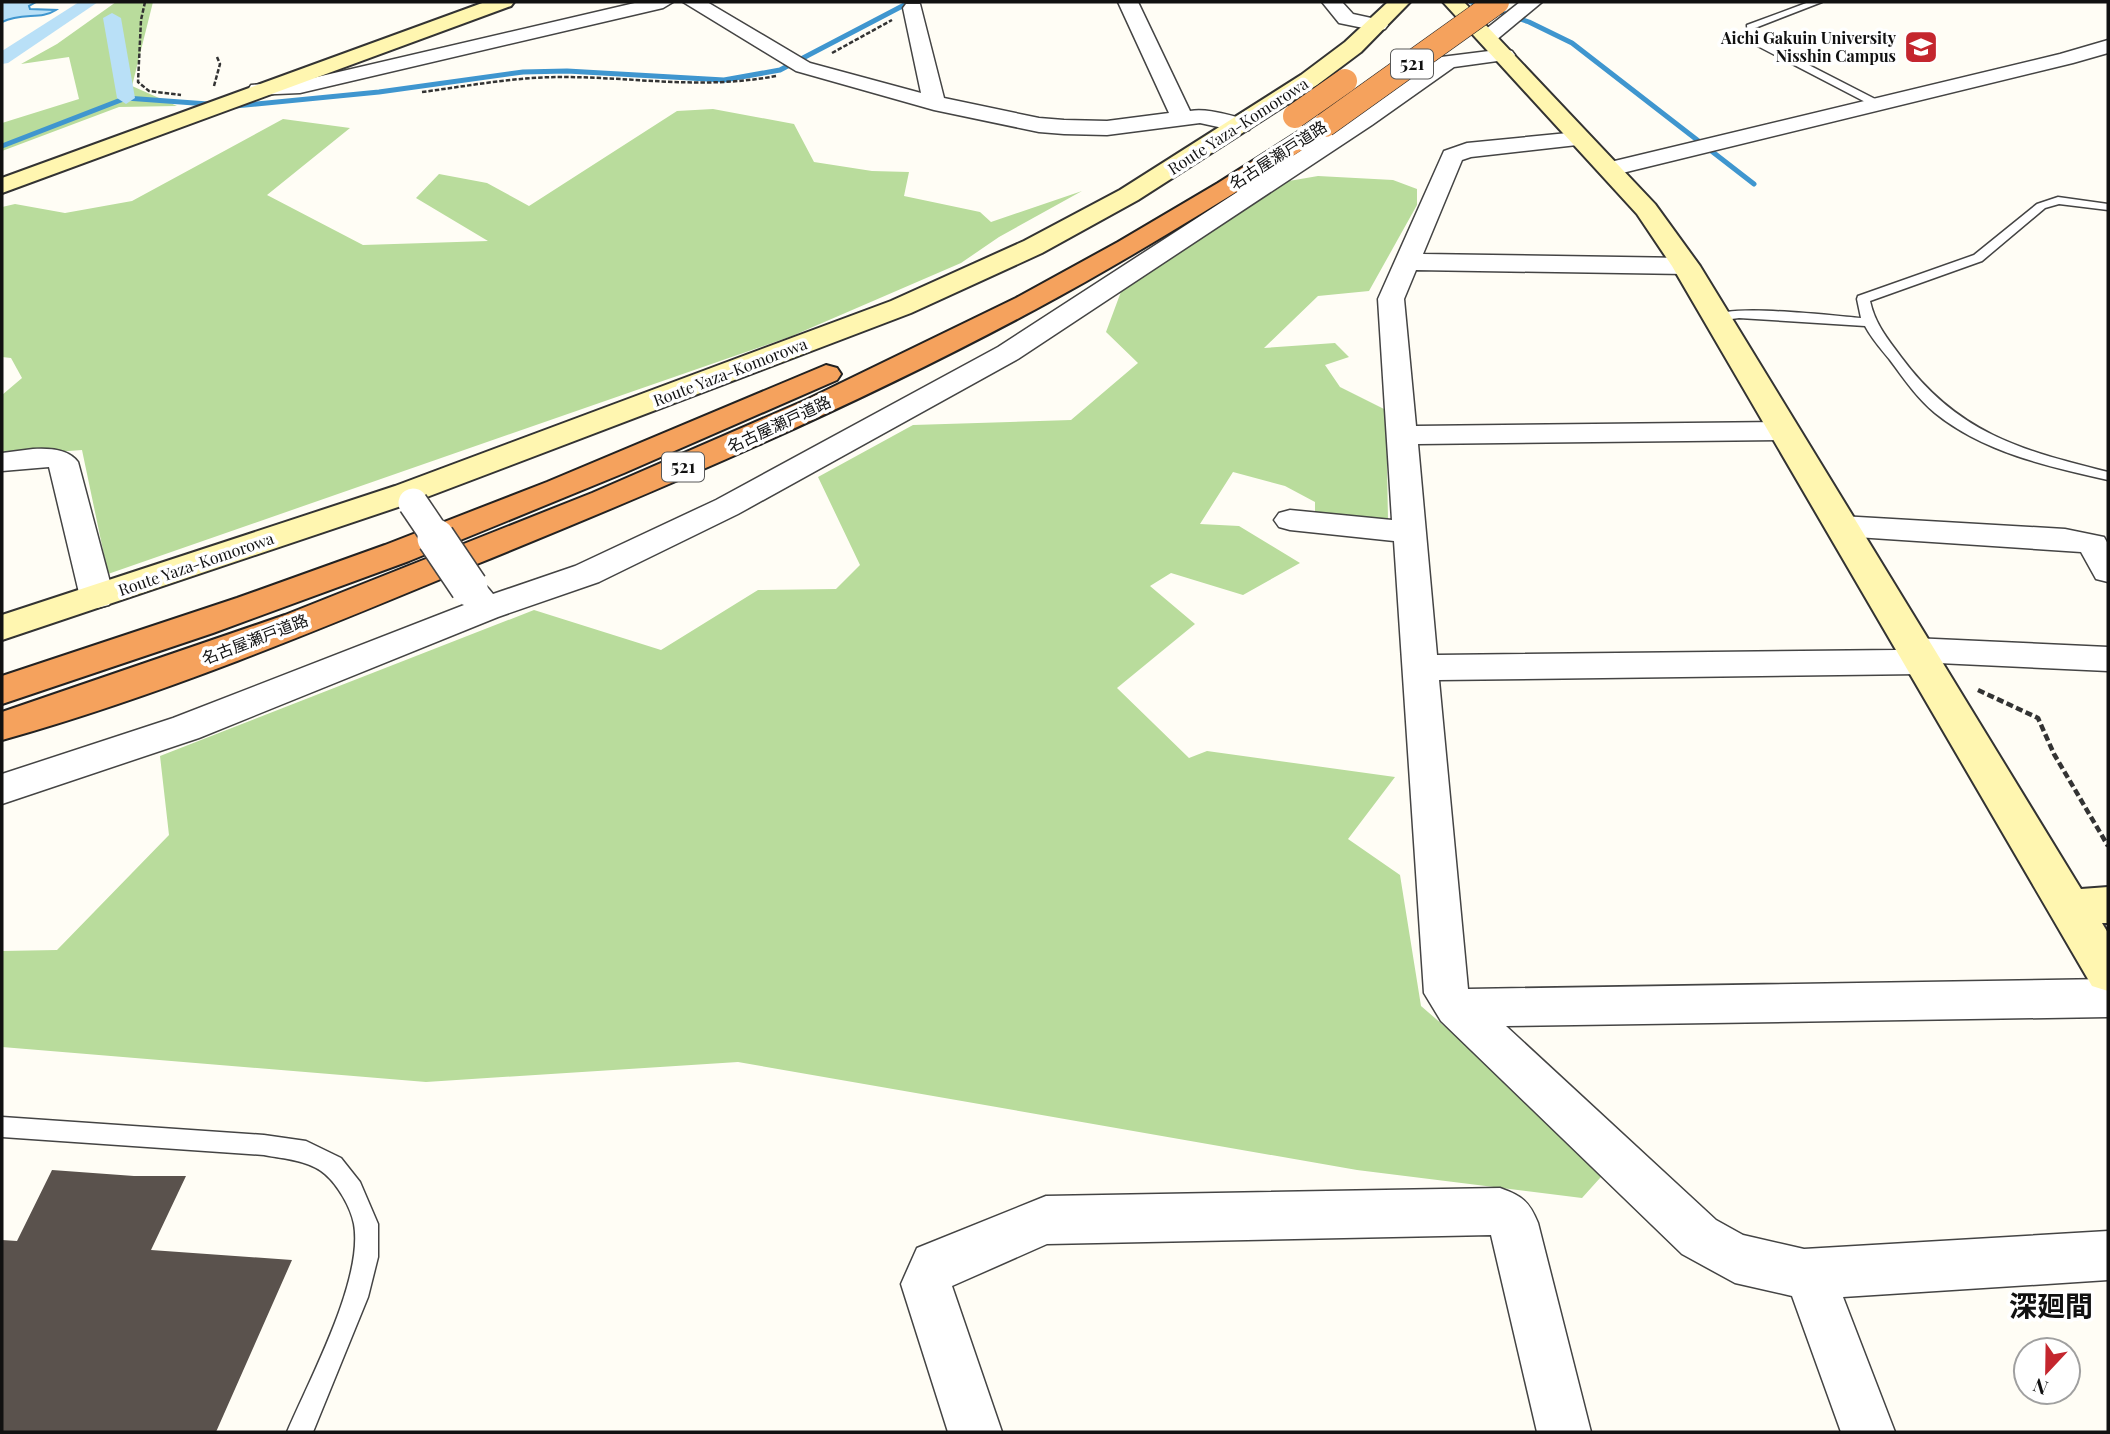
<svg xmlns="http://www.w3.org/2000/svg" width="2110" height="1434" font-family="'Playfair Display','Noto Sans JP',serif">
<rect width="100%" height="100%" fill="#fffdf5"/>
<g fill="#b9dc9c">
<polygon points="116,2 153,2 132,86 177,106 119,107 2,151 2,123 79,99 69,57 21,64 57,44"/>
<polygon points="713,109 794,124 814,162 872,171 909,172 904,196 980,212 991,222 1082,191 999,237 961,263 792,336 108,574 82,450 2,456 2,395 22,378 11,358 2,357 2,207 15,204 65,213 132,201 283,119 350,128 267,195 363,245 488,241 416,198 439,174 487,183 529,206 677,111"/>
<polygon points="1318,176 1393,180 1417,189 1417,205 1369,291 1318,296 1264,348 1335,343 1349,357 1325,365 1340,387 1386,410 1388,520 1355,537 1315,530 1315,502 1285,486 1233,472 1200,524 1239,526 1300,563 1243,595 1171,573 1150,586 1195,624 1117,688 1189,758 1207,751 1395,777 1348,839 1400,875 1421,1006 1609,1168 1582,1198 1357,1170 738,1062 426,1082 2,1047 2,951 57,950 169,835 160,756 534,610 661,650 758,590 836,589 860,565 818,477 913,425 1071,420 1138,363 1106,332 1122,289 1283,182"/>
</g>
<path fill="#b9e0f7" stroke="#3f96cf" stroke-width="2" d="M2 2H36L29 6 30 9 56 10C41 20 22 12 2 22Z"/>
<g fill="none" stroke-linecap="round" stroke-linejoin="round">
<g stroke="#3f96cf" stroke-width="5">
<polyline points="1471,2 1529,22 1572,43 1754,184"/>
<polyline points="2,146 126,98 235,106 379,92 523,72 567,71 724,80 780,70 910,2"/>
</g>
<g fill="#b9e0f7" fill-rule="evenodd">
<polygon points="79,2 98,2 8,63 2,64 2,51"/>
<polygon points="112,13 121,18 135,98 126,104 117,98 103,18"/>
</g>
</g>
<polygon fill="#5a524d" points="52,1170 134,1176 186,1176 151,1250 292,1260 216,1432 2,1432 2,1240 17,1241"/>
<g fill="none" stroke-linecap="round" stroke-linejoin="round">
<g stroke="#444" stroke-width="3">
<g id="lane">
<polygon points="1809,2 1822,2 1755,28 1758,39 1881,102 1881,106 1873,106 1748,41 1747,25"/>
<path d="M2058 197 2108 204V210L2059 204 2045 208 1982 261 1870 301C1875 324 1887 338 1901 357 1957 433 2020 450 2108 472V480C2049 467 1983 452 1935 413 1917 398 1904 379 1890 360 1881 349 1872 339 1865 326L1739 318 1717 321 1711 317C1727 303 1834 316 1861 318L1857 299 1858 296 1974 255 2037 204Z"/>
<path d="M2 1117 264 1135 306 1141 341 1158 360 1182 378 1224V1257L368 1297 313 1432H287C309 1380 364 1279 354 1224 351 1208 338 1185 325 1174 309 1160 284 1159 264 1155L2 1137Z"/>
</g>
</g>
<g stroke="#444" stroke-width="3">
<g id="street">
<polygon points="639,2 673,2 663,8 300,93 251,95 248,90 251,85 300,81"/>
<path d="M683 2H707L810 63 921 93 903 8 906 4H920L944 98 1039 118 1064 120 1107 121 1169 113 1118 2H1138L1190 111C1209 108 1230 116 1249 120L1252 125 1249 130 1241 132 1200 123 1107 135 1064 134 1039 132 934 110 796 71Z"/>
<polygon points="1322,2 1342,2 1353,14 1385,21 1388,25 1385,29 1378,31 1339,23"/>
<polygon points="1520,2 1542,2 1495,41 1481,41 1478,37 1481,33"/>
<polygon points="2108,40 2108,53 2073,63 1610,176 1602,174 1598,169 1602,164 2060,54"/>
<path d="M1505 49 1512 51 1515 55 1512 59 1454 67 1372 125 1018 359 738 514 599 582 498 617 199 738 2 804V774L173 718 464 605 452 587 457 579C476 574 482 580 493 594L575 566 716 500 998 347 1356 115 1441 57Z"/>
<polygon points="1578,132 1586,134 1589,139 1586,144 1471,157 1462,160 1423,254 1686,258 1695,260 1699,266 1695,272 1686,274 1416,270 1404,299 1416,426 1784,422 1795,425 1799,431 1795,437 1784,440 1418,444 1437,655 1896,650 1901,641 1913,638 2108,647 2108,671 1938,663 1934,671 1921,674 1439,680 1468,989 2108,979 2108,1017 1506,1026 1716,1220 1743,1235 1804,1249 2108,1231 2108,1280 1843,1297 1895,1432 1841,1432 1792,1296 1735,1283 1682,1254 1441,1021 1424,993 1394,541 1290,530 1279,527 1274,520 1279,513 1290,510 1392,520 1378,299 1444,151 1467,143"/>
<path d="M33 449C48 448 69 449 78 462L114 597 109 605 97 608 85 605 80 597 49 467 2 471V453Z"/>
<polygon points="1841,516 2065,529 2104,537 2108,544 2108,582 2096,579 2081,552 1841,536 1830,533 1825,526 1830,519"/>
<path d="M1500 1188C1522 1196 1529 1201 1538 1223L1591 1432H1537L1491 1235 1047 1244 952 1286 1002 1432H948L901 1284 917 1248 1046 1196Z"/>
</g>
</g>
<g stroke="#333" stroke-width="4">
<g id="secondary">
<polygon points="485,2 514,2 511,6 2,193 2,178"/>
<polygon points="1388,2 1410,2 1361,52 1317,85 1138,200 1042,253 911,313 419,500 2,640 2,615 395,486 891,301 1024,241 1120,190 1301,75 1345,42"/>
<polygon points="1443,2 1464,2 1655,204 1700,266 2081,889 2108,887 2108,923 2102,923 2108,933 2108,991 2092,986 1672,266 1637,214"/>
</g>
</g>
<g stroke="#222" stroke-width="4">
<g id="highway">
<path d="M1325 118 1333 120 1337 125 1333 130C1236 193 1138 254 1036 309 854 407 664 488 472 566 318 630 162 695 2 740V712L285 615 592 493 806 400 1016 298 1118 242 1218 183 1317 120Z"/>
<polygon points="826,365 837,368 841,374 837,380 624,473 409,561 213,633 2,704 2,676 237,598 385,545 547,482"/>
</g>
</g>
<g stroke="#333" stroke-width="2.5" stroke-dasharray="4.5 2" stroke-linecap="butt">
<polyline points="145,2 141,20 138,82 149,91 181,95"/>
<polyline points="832,53 892,20"/>
<polyline points="214,86 220,64 217,57"/>
<path d="M422 92C468 86 515 77 561 77 635 77 702 90 776 76"/>
</g>
<polyline stroke="#333" stroke-width="4.5" stroke-dasharray="7 3.5" stroke-linecap="butt" points="1978,690 2038,718 2054,754 2108,846"/>
<use href="#lane" fill="#fff" fill-rule="evenodd"/>
<use href="#street" fill="#fff" fill-rule="evenodd"/>
<use href="#secondary" fill="#fff6b0" fill-rule="evenodd"/>
<use href="#highway" fill="#f5a25d" fill-rule="evenodd"/>
<g stroke="#444" stroke-width="32" stroke-linecap="butt">
<polyline id="street-bridge-far1" points="413,503 438,540"/>
</g>
<g stroke="#444" stroke-width="40" stroke-linecap="butt">
<polyline id="street-bridge" points="436,538 469,587"/>
</g>
<g stroke="#222" stroke-width="25" stroke-linecap="butt">
<g id="highway-bridge">
<polyline points="1295,116 1345,81"/>
<polyline points="1325,125 1497,2"/>
</g>
</g>
<use href="#street-bridge-far1" stroke="#fff" stroke-width="29"/>
<use href="#street-bridge" stroke="#fff" stroke-width="37"/>
<use href="#highway-bridge" stroke="#f5a25d" stroke-width="24"/>
</g>
<defs>
<g id="university-square" transform="scale(1.75)"><rect x="-9" y="-9" width="18" height="18" rx="4" fill="#c4262e" stroke="#fff"/><path d="M0-5L7-2L0 1L-7-2ZM-4 1L0 2.5L4 1V4Q0 6-4 4Z" fill="#fff"/></g>
</defs>
<g fill-rule="evenodd">
<use href="#university-square" x="1921" y="47"/>
</g>
<g text-anchor="middle" stroke-width="7" stroke-linejoin="round" paint-order="stroke">
<g font-size="16" font-weight="bold" fill="#111" stroke="#fff" text-anchor="end">
<text x="1896" y="44">Aichi Gakuin University<tspan x="1896" dy="18">Nisshin Campus</tspan></text>
</g>
<g font-size="16" fill="#111" stroke="#fff">
<text transform="translate(1238 126) rotate(-33)" y="6">Route Yaza-Komorowa</text>
<text transform="translate(1278 155) rotate(-33)" y="6">名古屋瀬戸道路</text>
<text transform="translate(730 372) rotate(-21)" y="6">Route Yaza-Komorowa</text>
<text transform="translate(779 424) rotate(-25)" y="6">名古屋瀬戸道路</text>
<text transform="translate(196 564) rotate(-19)" y="6">Route Yaza-Komorowa</text>
<text transform="translate(255 639) rotate(-21)" y="6">名古屋瀬戸道路</text>
</g>
<g fill="#fff" stroke="#585858" stroke-width="2">
<rect x="1391" y="49.5" width="42" height="29" rx="5"/>
<rect x="662" y="452.5" width="42" height="29" rx="5"/>
</g>
<g font-size="18" font-weight="bold" fill="#111">
<text x="1412" y="70">521</text>
<text x="683" y="473">521</text>
</g>
<g font-size="28" font-weight="bold" fill="#111" stroke="#fff">
<text x="2051" y="1316">深廻間</text>
</g>
</g>
<rect width="2110" height="1434" fill="none" stroke="#111111" stroke-width="7"/>
<g transform="translate(2047 1371) rotate(202)"><circle r="33" fill="#ffffff" stroke="#a0a0a0" stroke-width="2"/>
<path d="M0-5L12 26L0 18L-12 26Z" fill="#c4262e"/>
<text y="-10" font-size="19" font-weight="bold" text-anchor="middle" fill="#111111">N</text>
</g>
</svg>
